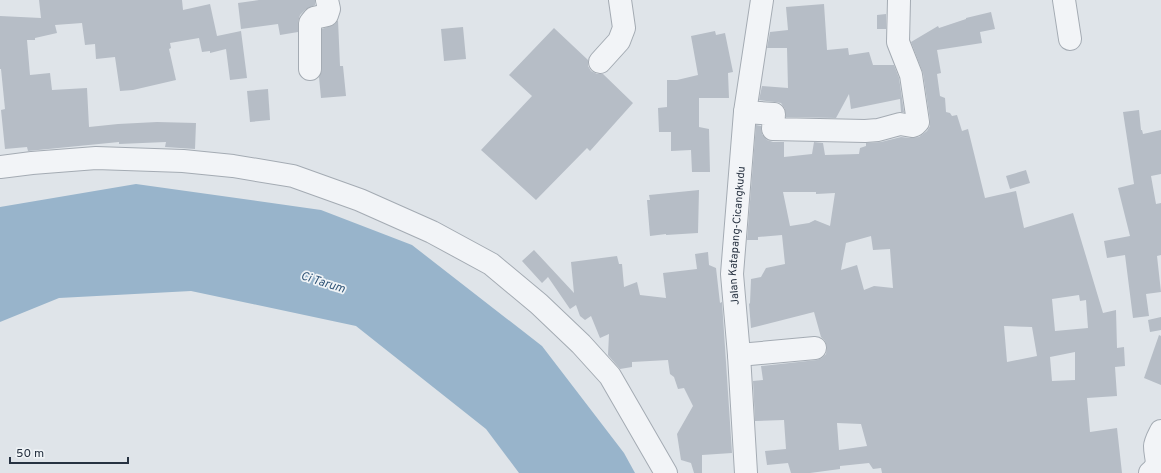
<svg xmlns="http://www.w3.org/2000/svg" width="1161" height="473" font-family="Overpass,sans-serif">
<rect width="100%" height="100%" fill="#dfe4e9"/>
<polygon fill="#98b4cb" points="136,184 321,210 412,245 542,346 624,453 635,473 519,473 486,429 356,326 191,291 59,298 0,322 0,207"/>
<g fill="#b6bdc6" fill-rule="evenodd">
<polygon points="39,0 182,0 183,10 210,4 217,36 241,31 247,78 230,80 226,49 210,53 210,51 202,52 199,38 170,43 171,48 169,49 176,80 133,90 120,91 115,57 96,59 95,44 85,45 82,23 55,25 57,33 35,38 35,40 27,40 30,75 50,73 52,90 87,88 89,127 118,124 157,122 196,123 195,149 165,147 166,142 119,144 119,142 28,151 27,147 5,149 1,110 5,109 1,69 0,69 0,16 41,18"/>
<polygon points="259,0 315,0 315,5 305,10 300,15 298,22 298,32 280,35 278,24 241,29 238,3"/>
<polygon points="824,4 827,50 848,48 849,55 869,52 873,65 894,65 899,78 904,112 901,112 900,99 851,109 849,94 836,118 786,117 785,109 781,103 775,102 759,100 762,86 788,88 787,48 767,48 770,32 788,30 786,7"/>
<path d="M991 12 995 29 980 32 982 43 937 50 941 73 937 74 940 96 945 98 946 112 950 113 952 116 957 115 962 131 968 129 985 198 1016 191 1024 228 1073 213 1103 313 1116 310 1117 348 1124 347 1125 366 1115 367 1117 396 1087 398 1090 432 1117 428 1122 473H882L881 468 873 469 869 463 840 466V469L810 473H791L788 463 767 465 765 451 786 449 784 420 755 421 753 381 763 380 761 366 817 360 822 358 826 354 827 347 825 341 821 337 814 312 751 328 749 304 750 303 751 279 761 277 766 268 785 264 782 235 758 237V240H747L756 125 761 126 762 134 767 140 773 142H784V157L812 154 814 142 823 143 825 155 859 154 860 148 866 146V143L881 142 901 137 910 138 919 137 927 131 930 126V120L923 73 911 42 938 26 939 28 966 19V18ZM783 192H816V194L835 193 830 226 815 220 809 223 790 226ZM871 236 873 250 890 249 893 288 874 286 864 290 857 265 841 270 846 243ZM1079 295 1080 301 1086 300 1088 328 1055 331 1052 299ZM1004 326 1032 327 1037 356 1007 362ZM1075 352V380L1052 381 1050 357ZM837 423 861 424 867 446 839 450Z"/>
<polygon points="886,14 886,29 877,29 877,15"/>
<polygon points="338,20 340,66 343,66 346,96 321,98 319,77 322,69 322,29 335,24"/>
<polygon points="463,27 466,59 444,61 441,29"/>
<polygon points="554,28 588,60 588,66 591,71 597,74 603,74 633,103 590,151 587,148 536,200 481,150 532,96 509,75"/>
<polygon points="715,31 716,35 725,33 733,72 728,73 729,98 699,98 699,127 709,129 710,172 692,172 691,150 671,151 671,132 659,132 658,108 667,107 667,80 677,80 698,75 691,36"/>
<polygon points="268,89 270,120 250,122 247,91"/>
<polygon points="1139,110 1141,130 1142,130 1143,134 1161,130 1161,174 1151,176 1156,204 1161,203 1161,255 1157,256 1161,292 1146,294 1149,316 1133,318 1125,255 1107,258 1104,241 1130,236 1118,188 1134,184 1123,112"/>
<polygon points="1026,170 1030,183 1010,189 1006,176"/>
<polygon points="699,190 698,233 666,235 666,234 650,236 647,200 650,200 649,195"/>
<polygon points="534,250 574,293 571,262 617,256 619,264 622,264 624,287 637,282 640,295 666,298 663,273 697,269 695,254 708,252 709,265 716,268 720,303 722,302 732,453 702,455 702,473 694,473 691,463 681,460 677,434 693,406 684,388 678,389 674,377 670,374 668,360 632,362 632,367 620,369 608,355 609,334 600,338 591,316 585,320 580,316 576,305 570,309 548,277 542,283 522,261"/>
<polygon points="1161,317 1161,330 1150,332 1148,320"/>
<polygon points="1159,335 1161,336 1161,385 1144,378"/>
</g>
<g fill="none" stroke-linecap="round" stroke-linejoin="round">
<g stroke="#a4abb3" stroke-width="24">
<g id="minor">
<polyline points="1064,0 1070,39"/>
<polyline points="600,62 619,41 624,28 620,0"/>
<polyline points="310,69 310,23 314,18 327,15 329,9 327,0"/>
<polyline points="745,112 774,114 773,129 865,131 878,130 900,124 912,126 915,125 918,122 911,75 898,42 899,0"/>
<polyline points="0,167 32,163 96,158 183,161 233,166 293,176 360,200 432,232 491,264 539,304 581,344 610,376 666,473"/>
<polyline points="739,355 815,348"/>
<path id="s1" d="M746 473 739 355 732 274 745 112 762 0"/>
<path d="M1150 473C1161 463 1155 459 1155 446 1155 442 1159 435 1161 431"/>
</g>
</g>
<use href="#minor" stroke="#f2f4f7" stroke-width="22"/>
</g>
<g text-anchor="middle" stroke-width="3.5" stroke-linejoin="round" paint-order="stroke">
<g font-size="11" fill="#273241" stroke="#eff3f6">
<text dy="4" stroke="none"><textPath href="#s1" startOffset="238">Jalan Katapang-Cicangkudu</textPath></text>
</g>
<g font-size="12" font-style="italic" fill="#305477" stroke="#eff3f6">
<text transform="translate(323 282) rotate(18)" y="4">Ci Tarum</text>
</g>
</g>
<path d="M10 457v6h118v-6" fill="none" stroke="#273241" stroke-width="2"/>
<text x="16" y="457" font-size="12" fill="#273241" stroke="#eff3f6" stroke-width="3" paint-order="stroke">50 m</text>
</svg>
